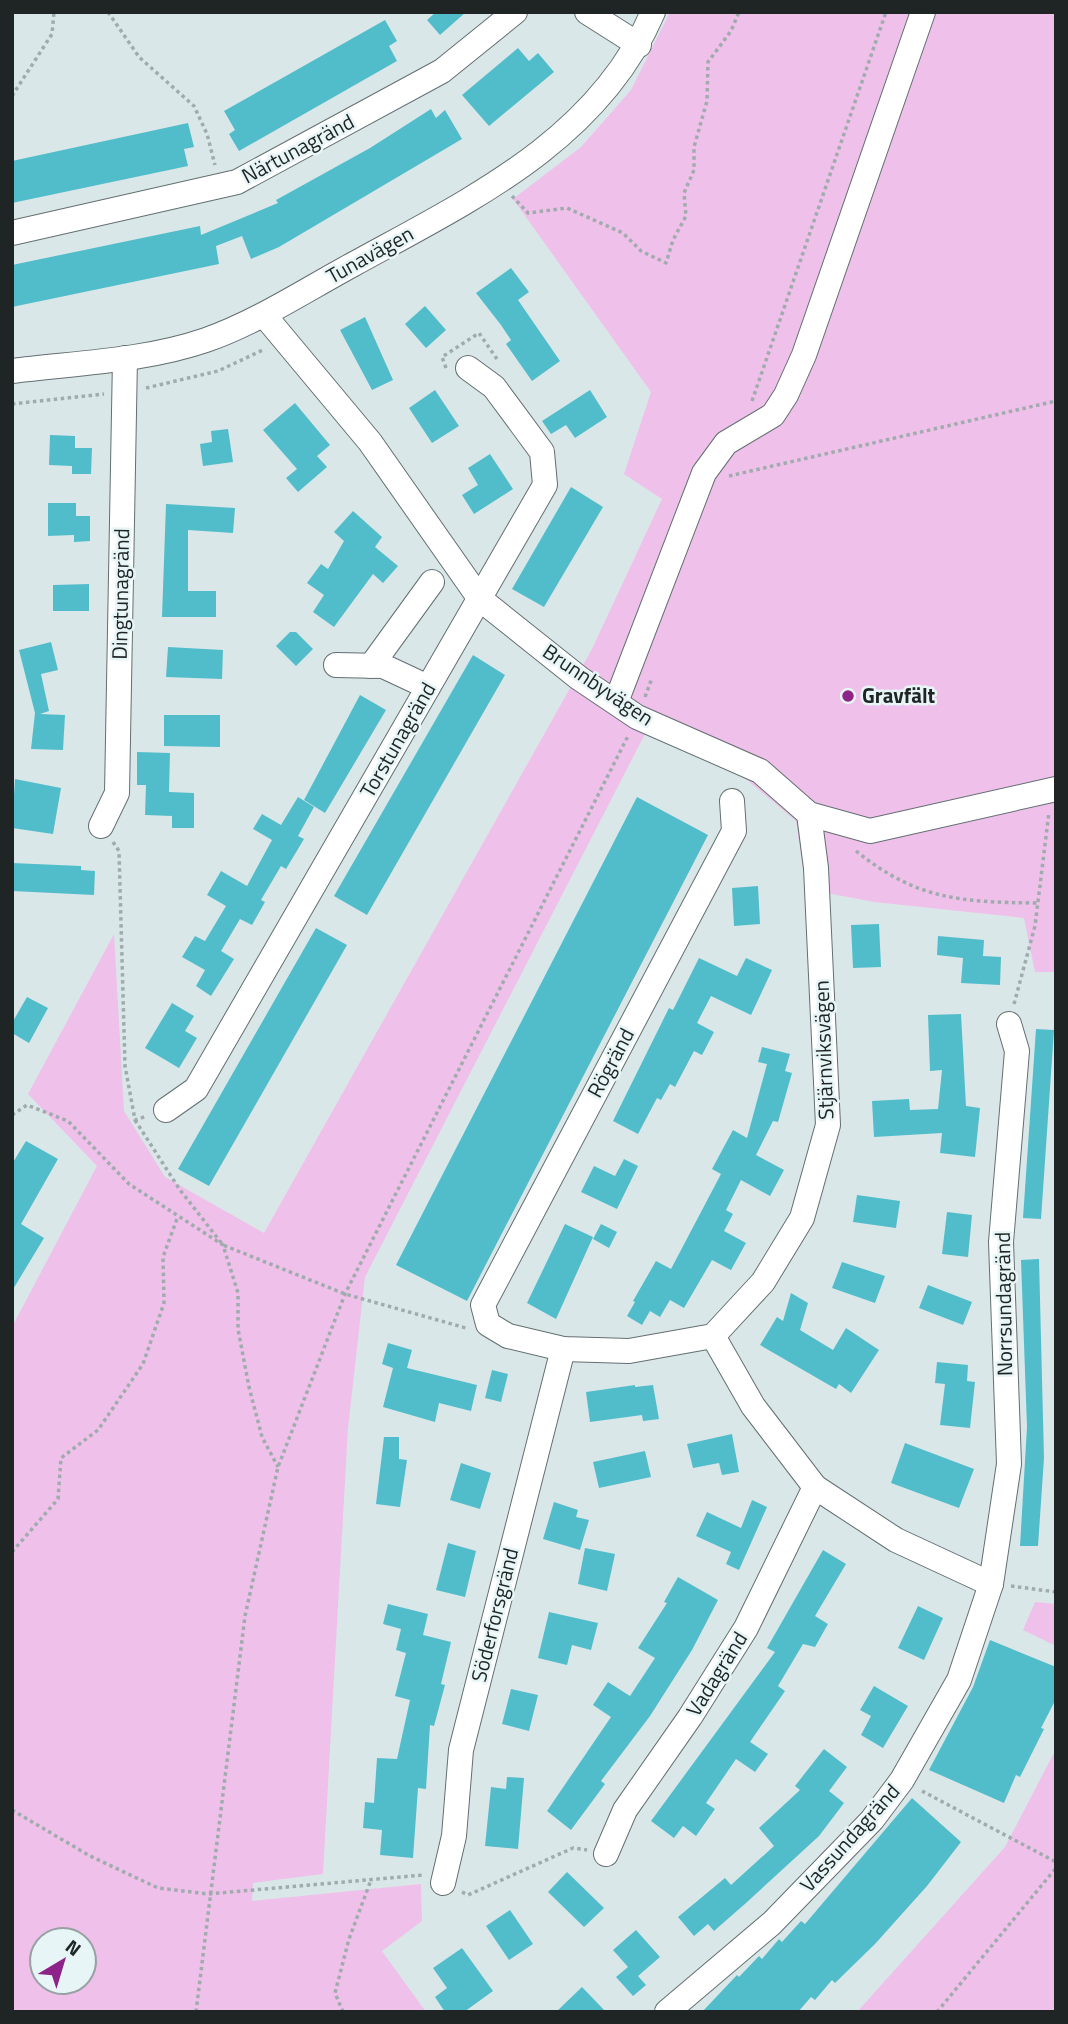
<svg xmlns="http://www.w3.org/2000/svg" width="1068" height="2024" font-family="'Titillium Web',sans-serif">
<rect width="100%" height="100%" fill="#dae7e9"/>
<g fill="#efc0ea" fill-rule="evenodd">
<path d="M670 12H1056V972H1035L1024 918 874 902 806 889 796 821 740 774 645 734 365 1277 348 1428 323 1874 253 1883 252 1901 421 1884 422 1921 382 1951 426 2012H12V1327L97 1166 28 1094 114 934 124 1111 165 1177 264 1233 592 649 662 499 624 474 651 392 513 199 581 147 631 90ZM42 1940H84V1982H42Z"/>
<polygon points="1035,1602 1056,1604 1056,1646 1023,1630"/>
<polygon points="1056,1749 1056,2012 857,2012 1005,1847"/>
</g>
<g fill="#52bdca">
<polygon points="436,12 466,12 440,35 427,20"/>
<polygon points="385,20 397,41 389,46 397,61 239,151 229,134 235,130 224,111"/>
<polygon points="518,48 529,61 538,53 554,72 489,126 462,95"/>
<polygon points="431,109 436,118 445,110 462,139 279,247 251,259 242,236 216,246 219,264 12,307 12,265 200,226 201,235 278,203 276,200 370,148"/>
<polygon points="188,123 194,147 184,149 188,166 12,203 12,161"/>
<polygon points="511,268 529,292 518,300 560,361 532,381 506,344 511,340 501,325 476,293"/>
<polygon points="425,306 446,330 426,348 405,324"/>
<polygon points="365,317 393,380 372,390 340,330"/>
<polygon points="435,390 459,426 432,443 409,408"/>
<polygon points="590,390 607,417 575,438 566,425 551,434 542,421"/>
<polygon points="295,403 330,445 317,456 327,467 298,492 286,478 297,469 263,430"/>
<polygon points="228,429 233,462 203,466 200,444 212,442 211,431"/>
<polygon points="50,435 75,436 75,448 92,448 91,474 72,474 72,466 49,465"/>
<polygon points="490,454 513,489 474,514 462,495 478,485 468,468"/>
<polygon points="571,487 603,507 544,607 512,589"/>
<polygon points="48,503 76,503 76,516 90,516 90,541 74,542 74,535 48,536"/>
<polygon points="166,504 235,508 233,533 188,530 188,591 216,591 216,617 162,617"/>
<polygon points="353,511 382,537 375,547 398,566 383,583 373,574 334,627 313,612 324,595 307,583 321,564 328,569 344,541 334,532"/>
<polygon points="89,584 89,611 53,611 53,585"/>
<polygon points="290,632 296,632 313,649 296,666 276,646"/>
<polygon points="51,642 58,670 41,674 49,711 40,714 65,715 63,750 31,749 35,713 19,650"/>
<polygon points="168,647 223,650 222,679 166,677"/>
<polygon points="473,655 505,675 367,915 334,896"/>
<polygon points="360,695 386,710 325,813 304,800"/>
<polygon points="164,715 220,715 220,747 164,746"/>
<polygon points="137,752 170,753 169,792 194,793 194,828 172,828 172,816 145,815 146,785 137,785"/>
<polygon points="15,779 61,788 53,834 12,828"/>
<polygon points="298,797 314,807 298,836 304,839 286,869 281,866 261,900 265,902 252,925 240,919 221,951 234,959 211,996 196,986 205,970 182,957 195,936 205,941 226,906 207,895 221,871 247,886 272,840 253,829 262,814 281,825"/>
<polygon points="637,797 708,835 467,1301 396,1265"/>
<polygon points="12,863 81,866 81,870 95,871 94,895 12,891"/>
<polygon points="758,886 760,924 734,926 732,888"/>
<polygon points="879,924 881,967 853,968 851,925"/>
<polygon points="316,928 347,945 209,1186 178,1169"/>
<polygon points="938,936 984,940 983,956 1001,957 1000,985 961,983 963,958 937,955"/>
<polygon points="699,958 737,976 746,958 772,970 751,1015 711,996 697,1023 714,1032 702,1055 694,1051 675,1087 670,1084 661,1100 657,1098 638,1134 613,1121 669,1008 673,1010"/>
<polygon points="27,997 48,1008 29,1043 12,1033 12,1023"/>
<polygon points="172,1003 194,1016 185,1031 197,1038 179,1068 145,1048"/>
<polygon points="961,1014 966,1106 980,1108 975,1157 940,1153 942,1133 874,1137 872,1101 909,1099 910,1110 938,1109 942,1070 930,1071 928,1015"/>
<polygon points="1036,1029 1054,1030 1041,1219 1023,1218"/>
<polygon points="762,1047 790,1054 785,1071 792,1073 778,1122 773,1121 756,1155 784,1170 770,1196 741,1180 726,1210 733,1214 724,1231 746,1243 731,1270 712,1260 684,1308 670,1300 660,1317 650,1311 642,1325 627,1316 635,1302 633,1301 656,1261 671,1269 721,1174 712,1169 733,1130 747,1138 767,1064 758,1062"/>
<polygon points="26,1141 58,1159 21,1224 44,1238 12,1291 12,1164"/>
<polygon points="624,1159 638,1166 617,1209 581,1192 594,1166 615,1176"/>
<polygon points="857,1195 900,1201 896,1228 853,1222"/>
<polygon points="947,1212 972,1215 968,1257 942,1254"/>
<polygon points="565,1224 593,1237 556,1319 527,1303"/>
<polygon points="601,1224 617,1232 609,1248 593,1239"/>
<polygon points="1039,1259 1044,1458 1038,1546 1020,1546 1027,1427 1021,1260"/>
<polygon points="842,1262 885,1276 875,1303 832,1288"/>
<polygon points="928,1285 972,1302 963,1325 919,1308"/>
<polygon points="791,1293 808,1303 800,1330 833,1350 846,1328 879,1350 851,1393 839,1384 836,1389 760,1345 777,1317 783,1321"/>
<polygon points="388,1343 412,1350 407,1368 477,1385 471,1411 439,1403 435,1422 383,1407 393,1368 382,1364"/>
<polygon points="937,1362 968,1365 967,1381 975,1382 970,1428 940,1425 945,1384 935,1383"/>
<polygon points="492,1370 508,1374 501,1402 485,1398"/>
<polygon points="635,1385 635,1387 653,1385 659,1419 643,1421 642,1415 590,1422 586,1392"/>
<polygon points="732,1434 739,1472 722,1475 719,1463 693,1468 687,1444"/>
<polygon points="384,1437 399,1437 399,1459 407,1460 400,1507 376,1504"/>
<polygon points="905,1443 974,1469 959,1508 891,1483"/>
<polygon points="645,1451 651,1477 599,1488 593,1462"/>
<polygon points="461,1463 491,1473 480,1509 450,1500"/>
<polygon points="752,1500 767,1507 739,1570 726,1564 731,1552 696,1536 707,1512 741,1528"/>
<polygon points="554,1502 578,1510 576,1517 589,1520 580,1550 543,1539"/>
<polygon points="448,1543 476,1551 465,1597 436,1590"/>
<polygon points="585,1548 615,1554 607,1591 578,1584"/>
<polygon points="823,1550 846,1564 815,1616 828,1624 815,1647 803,1644 778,1686 785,1691 750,1742 768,1754 755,1772 736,1759 706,1803 715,1809 696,1836 683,1826 674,1838 651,1821 775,1652 767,1648"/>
<polygon points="678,1577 718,1600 692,1650 650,1716 601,1781 605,1784 571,1830 547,1811 611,1717 593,1705 608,1682 630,1696 655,1658 638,1648 667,1603 664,1602"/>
<polygon points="388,1604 428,1614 423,1635 451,1642 441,1684 445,1685 434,1726 430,1725 426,1789 418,1788 413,1858 380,1855 382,1830 363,1828 365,1802 374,1803 377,1758 397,1759 410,1700 395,1696 406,1653 396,1650 401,1629 383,1624"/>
<polygon points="918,1606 943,1618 924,1660 898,1648"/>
<polygon points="549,1612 598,1623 591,1650 572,1645 567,1665 538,1658"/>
<polygon points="990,1640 1056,1667 1056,1699 1041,1728 1044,1729 1020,1777 1016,1775 1004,1803 929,1770 973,1687"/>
<polygon points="874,1686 908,1706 883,1748 861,1735 871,1716 860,1710"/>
<polygon points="511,1689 538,1695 529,1731 502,1724"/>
<polygon points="824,1749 847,1767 829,1791 844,1803 819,1836 746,1903 714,1931 708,1924 694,1936 678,1917 725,1878 731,1885 774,1846 759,1828 800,1790 795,1786"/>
<polygon points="507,1777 524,1778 518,1849 485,1846 491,1787 506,1789"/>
<polygon points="912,1798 961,1842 927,1886 875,1944 835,1983 832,1980 815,2000 811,1997 798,2012 702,2012 737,1975 739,1977 759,1956 762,1959 779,1939 782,1942 801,1921 805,1924"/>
<polygon points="567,1872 604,1908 584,1927 548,1892"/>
<polygon points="510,1910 533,1944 509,1960 486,1926"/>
<polygon points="636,1930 660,1957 638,1976 646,1985 633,1996 616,1977 628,1967 613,1950"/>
<polygon points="462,1948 493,1991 464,2012 445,2012 435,1997 447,1988 433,1968"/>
<polygon points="582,1987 606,2012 556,2012"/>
</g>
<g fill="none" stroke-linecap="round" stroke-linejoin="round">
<g stroke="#636f71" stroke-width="26">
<g id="minor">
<polyline points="587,12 639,45"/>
<polyline points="12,233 237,182 442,71 515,12"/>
<polyline points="264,315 370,442 480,599 579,678 637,717 760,771 809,814 870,831 1056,789"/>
<path d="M12 371C76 363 145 361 206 340 257 322 304 291 352 265 468 201 598 141 653 12"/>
<polyline points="336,665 383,666 428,687"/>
<polyline points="371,666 432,582"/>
<polyline points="616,702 704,473 726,443 773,415 786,395 804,355 923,12"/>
<polyline points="732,801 734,831 483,1305 488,1324 508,1336 563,1349 629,1351 713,1336 763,1282 802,1218 828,1125 816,868 809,814"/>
<polyline points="101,826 117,793 125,358"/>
<polyline points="166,1110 196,1089 545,485 542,452 494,387 468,368"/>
<polyline points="713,1336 753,1406 815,1487 896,1540 991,1584"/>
<polyline points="606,1854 625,1810 690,1717 746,1628 815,1487"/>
<polyline points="443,1883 454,1836 461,1750 563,1349"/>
<polyline points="667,2012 772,1923 872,1820 902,1780 959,1680 991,1584 1009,1464 1001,1242 1017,1051 1009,1024"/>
</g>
</g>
<g stroke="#a0abad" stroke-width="3.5" stroke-dasharray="3.5 3.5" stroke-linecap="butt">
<polyline points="108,12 139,57 194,106 207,134 215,165"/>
<polyline points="12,96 52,34 54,12"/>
<polyline points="512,196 528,213 567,208 623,233 641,251 666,263 673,240 686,216 684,193 694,170 694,147 707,101 708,62 731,31 739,12"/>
<polyline points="446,368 442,357 479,333 499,362"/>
<polyline points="146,388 218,371 265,349"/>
<polyline points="752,401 886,12"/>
<polyline points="12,404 104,394"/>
<polyline points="729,476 1056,401"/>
<polyline points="645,697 652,678"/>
<polyline points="113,842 119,851 125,1066 135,1120 147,1116"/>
<path d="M856 851C917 900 961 902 1037 903"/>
<polyline points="1014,1004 1035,926 1049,812"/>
<polyline points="12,1115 27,1105 68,1121 129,1184 223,1245 238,1293 238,1329 249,1387 262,1437 278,1467"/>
<polyline points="135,1120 180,1190 223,1245 345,1294 466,1328"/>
<polyline points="12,1552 58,1499 61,1458 98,1430 143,1364 164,1303 163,1257 178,1216"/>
<polyline points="1011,1586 1056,1592"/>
<polyline points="922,1791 1056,1862"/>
<polyline points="12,1810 90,1856 158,1888 208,1894 423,1875"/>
<polyline points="462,1892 468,1895 573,1848 587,1850"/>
<polyline points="196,2012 245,1616 278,1467 345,1294 628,736"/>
<polyline points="343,2012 335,1993 349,1939 371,1880"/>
<polyline points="937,2012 1056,1868"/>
</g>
<use href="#minor" stroke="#fff" stroke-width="24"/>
</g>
<circle fill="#8d2388" stroke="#e7f5f7" stroke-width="2.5" cx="848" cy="696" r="7"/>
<g text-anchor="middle" stroke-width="5" stroke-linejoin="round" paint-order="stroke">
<g font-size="21" fill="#1f2425" stroke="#e7f5f7">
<text transform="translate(298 149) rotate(-28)" y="7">Närtunagränd</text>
<text transform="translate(370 255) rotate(-29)" y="7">Tunavägen</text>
<text transform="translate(121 594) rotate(-89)" y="7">Dingtunagränd</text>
<text transform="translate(598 685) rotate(34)" y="7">Brunnbyvägen</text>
<text transform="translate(398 740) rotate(-60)" y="7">Torstunagränd</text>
<text transform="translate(824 1050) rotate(-92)" y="7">Stjärnviksvägen</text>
<text transform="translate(611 1063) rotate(-62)" y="7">Rögränd</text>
<text transform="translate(1004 1304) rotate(-91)" y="7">Norrsundagränd</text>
<text transform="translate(495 1615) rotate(-76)" y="7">Söderforsgränd</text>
<text transform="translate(717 1674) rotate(-58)" y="7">Vadagränd</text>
<text transform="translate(850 1838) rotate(-48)" y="7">Vassundagränd</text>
</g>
<g font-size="21" font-weight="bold" fill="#1f2425" stroke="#e7f5f7" text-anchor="start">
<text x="862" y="703">Gravfält</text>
</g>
</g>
<rect width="1068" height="2024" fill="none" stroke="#1f2425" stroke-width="28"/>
<g transform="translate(63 1961) rotate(38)"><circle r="33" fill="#e7f5f7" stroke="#97a1a3" stroke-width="2"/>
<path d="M0-5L12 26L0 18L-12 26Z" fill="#8d2388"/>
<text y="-10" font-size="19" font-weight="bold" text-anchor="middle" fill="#1f2425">N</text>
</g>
</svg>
